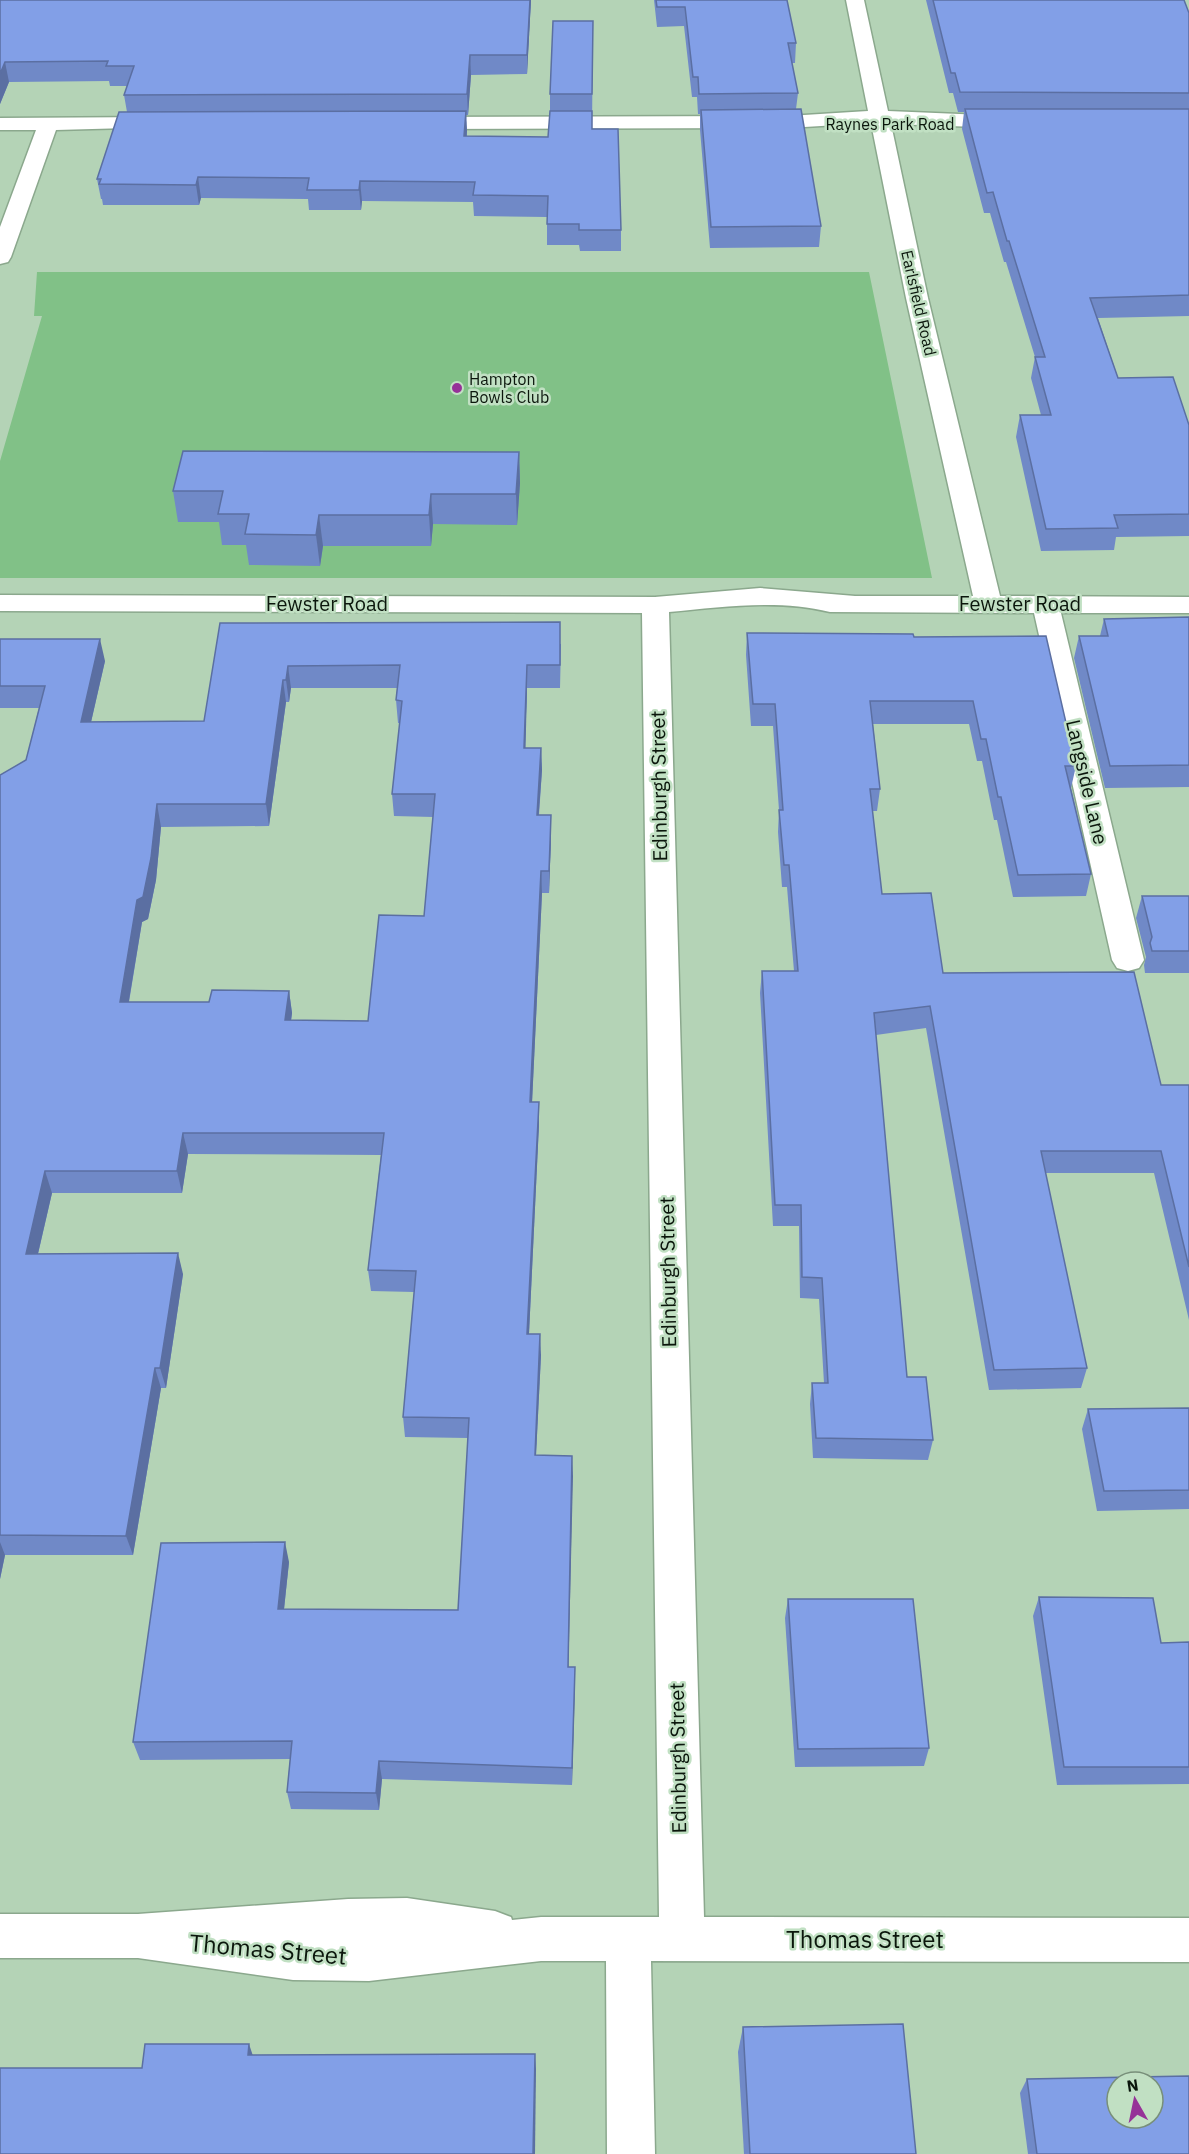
<svg xmlns="http://www.w3.org/2000/svg" width="1189" height="2154" font-family="'IBM Plex Sans',sans-serif">
<rect width="100%" height="100%" fill="#b4d3b6"/>
<polygon fill="#81c187" points="37,272 869,272 932,578 0,578 0,461 42,316 34,316"/>
<g fill="none" stroke-linecap="round" stroke-linejoin="round">
<g stroke="#8ba88d" stroke-width="3">
<g id="minor">
<path d="M846 0H864L888 111 1007 116 1014 118 1017 122 1014 126 1007 128 891 124 928 298 1000 596 1189 597V613H1061L1144 960 1139 968 1128 971 1117 968 1112 960 1034 613 830 612C778 599 722 607 669 612L704 1917 1189 1918V1962L651 1961 655 2154H607L606 1961H541L369 1981 293 1980 138 1958H0V1914H138L348 1899 407 1898 495 1911 511 1917 512 1920 541 1917H659L642 613 0 611V595L655 597 760 588 855 596H973L906 298 871 123 788 128 423 129 416 127 413 123 416 119 423 117 788 116 868 111Z"/>
<polygon points="158,117 165,119 168,123 165,127 56,130 11,257 8,262 0,264 0,227 36,130 0,130 0,118"/>
</g>
</g>
<use href="#minor" fill="#fff" fill-rule="evenodd"/>
</g>
<g fill="#7089c7" fill-rule="evenodd">
<polygon points="0,0 531,0 527,74 471,75 468,115 466,115 467,137 548,137 550,111 550,94 593,21 592,129 621,230 621,251 580,251 579,245 547,245 547,217 474,216 473,202 362,201 361,210 309,210 308,199 201,198 199,205 103,205 102,199 101,199 97,179 127,112 124,95 127,86 110,86 109,81 9,82 0,104"/>
<polygon points="654,0 787,0 796,43 795,63 792,63 798,93 796,109 821,226 819,247 710,248 700,130 700,114 698,114 697,97 692,97 684,26 657,27"/>
<polygon points="926,0 1184,0 1189,13 1189,316 1098,318 1118,378 1189,425 1189,536 1116,537 1114,550 1041,551 1016,437 1020,415 1041,415 1031,378 1035,357 1006,262 1004,262 990,213 984,213 962,129 964,112 958,112 953,93 949,93"/>
<polygon points="519,452 520,483 517,525 433,524 431,546 323,546 320,566 249,565 246,545 222,545 219,522 178,522 173,491"/>
<polygon points="1189,617 1189,787 1105,788 1074,658 1079,636 1100,636 1104,619"/>
<path d="M220 623 561 644 560 688H527L525 748H541L542 770 539 815H551V837L549 893H542L532 1102 539 1124 529 1334 541 1355 536 1455 572 1456 568 1667H575L572 1785 382 1779 379 1810 291 1809 287 1792 290 1759 140 1760 133 1742 289 1562 284 1609 458 1610 468 1438 405 1437 403 1417 414 1292 371 1291 368 1270 381 1155 188 1154 182 1193H52L38 1254 183 1274 166 1388H161L133 1555H5L0 1579V775L26 760 39 708H0V639L105 661 91 722 204 721ZM291 688H397L396 700 398 723H400L392 794 394 816 433 817 424 916 368 1021H291L292 1013 289 991 209 1002H129L142 922 148 919 156 880 161 827 269 826 286 702H289Z"/>
<polygon points="747,633 914,637 1076,766 1071,788 1091,874 1086,896 1013,897 997,820 994,820 982,761 977,761 969,724 873,724 880,789 877,811 872,811 882,894 943,973 1161,1085 1189,1085 1189,1320 1154,1173 1045,1173 1087,1368 1081,1388 989,1390 926,1028 876,1035 907,1377 933,1440 928,1460 813,1458 810,1404 812,1383 824,1383 819,1299 800,1298 799,1226 773,1226 760,993 762,971 794,971 787,887 782,887 778,832 779,810 773,726 751,726 746,655"/>
<polygon points="1142,896 1189,896 1189,973 1145,973 1144,965 1146,957 1136,918"/>
<polygon points="1189,1408 1189,1509 1097,1511 1082,1429 1088,1409"/>
<polygon points="1039,1597 1161,1643 1189,1642 1189,1784 1057,1785 1033,1616"/>
<polygon points="788,1599 929,1748 924,1766 795,1767 785,1618"/>
<polygon points="743,2027 916,2154 744,2154 738,2052"/>
<polygon points="1027,2079 1189,2154 1028,2154 1020,2093"/>
</g>
<g fill="#5b6fa2">
<polygon points="530,0 531,0 527,74 527,55"/>
<polygon points="470,55 471,75 468,115 467,94"/>
<polygon points="5,62 9,82 0,104 0,74"/>
<polygon points="466,111 467,131 465,157 464,136"/>
<polygon points="198,177 201,198 199,205 196,185"/>
<polygon points="360,181 362,201 361,210 359,190"/>
<polygon points="519,452 520,483 517,525 516,494"/>
<polygon points="431,494 433,524 431,546 429,515"/>
<polygon points="319,515 323,546 320,566 316,535"/>
<polygon points="100,639 105,661 86,744 81,722"/>
<polygon points="527,665 527,688 525,770 524,748"/>
<polygon points="288,666 291,688 289,702 286,680"/>
<polygon points="283,680 286,702 269,826 266,804"/>
<polygon points="541,748 542,770 537,837 537,815"/>
<polygon points="157,804 161,827 156,880 148,919 142,922 125,1024 120,1002 137,900"/>
<polygon points="551,815 551,837 549,893 549,871"/>
<polygon points="541,871 542,893 531,1124 530,1102"/>
<polygon points="289,991 292,1013 288,1042 285,1020"/>
<polygon points="539,1102 539,1124 528,1354 527,1334"/>
<polygon points="183,1133 188,1154 182,1193 177,1171"/>
<polygon points="45,1171 52,1193 33,1275 26,1254"/>
<polygon points="178,1253 183,1274 166,1388 160,1368"/>
<polygon points="540,1334 541,1355 535,1475 535,1455"/>
<polygon points="155,1368 161,1388 133,1555 126,1536"/>
<polygon points="572,1456 573,1476 568,1685 568,1667"/>
<polygon points="0,1542 5,1555 0,1579"/>
<polygon points="285,1542 289,1562 282,1628 278,1609"/>
<polygon points="575,1667 575,1685 572,1785 572,1768"/>
<polygon points="379,1761 382,1779 379,1810 376,1793"/>
<polygon points="249,2044 254,2059 248,2055"/>
<polygon points="535,2054 536,2069 535,2154 533,2154"/>
</g>
<g fill="#829fe7" stroke="#5b6fa2" stroke-width="1.5" fill-rule="evenodd">
<polygon points="0,0 530,0 527,55 470,55 467,94 124,95 134,66 106,66 108,61 5,62 0,74"/>
<polygon points="656,0 787,0 796,43 788,43 798,93 699,94 698,77 693,77 685,7 657,7"/>
<polygon points="933,0 1184,0 1189,13 1189,93 960,92 955,73 951,73"/>
<polygon points="553,21 593,21 592,94 550,94"/>
<polygon points="801,109 821,226 711,227 701,110"/>
<polygon points="965,109 1189,109 1189,295 1090,298 1118,378 1173,377 1189,425 1189,514 1114,515 1118,528 1046,529 1020,415 1051,415 1035,357 1045,357 1009,241 1007,241 993,192 987,193"/>
<polygon points="466,111 464,136 548,137 550,111 592,111 592,129 618,129 621,230 579,230 579,224 547,224 548,196 473,195 475,182 360,181 359,190 307,190 309,178 198,177 196,185 99,184 101,179 97,179 119,112"/>
<polygon points="183,451 519,452 516,494 431,494 429,515 319,515 316,535 245,534 249,514 218,514 223,491 173,491"/>
<polygon points="1189,617 1189,765 1110,766 1079,636 1108,636 1104,619"/>
<path d="M560 622V665H527L524 748H541L537 815H551L549 871H541L530 1102H539L527 1334H540L535 1455 572 1456 568 1667H575L572 1768 379 1761 376 1793 287 1792 292 1741 133 1742 161 1543 285 1542 278 1609 458 1610 469 1418 403 1417 416 1271 368 1270 384 1133H183L177 1171H45L26 1254 178 1253 160 1368H155L126 1536 0 1535V775L26 760 45 686H0V639H100L81 722 204 721 220 623ZM400 665 396 700 402 701 392 794H435L424 916 379 915 368 1021 285 1020 289 991 212 990 209 1002H120L137 900 143 897 151 858 157 804H266L283 680H286L288 666Z"/>
<polygon points="747,633 913,634 914,637 1046,636 1076,766 1065,766 1091,874 1018,875 1001,797 998,797 986,739 981,739 973,701 870,701 880,789 870,789 882,894 931,893 943,973 1134,972 1161,1085 1189,1085 1189,1267 1161,1151 1041,1151 1087,1368 994,1370 930,1006 874,1013 907,1377 926,1377 933,1440 816,1438 812,1383 828,1383 822,1278 802,1277 801,1205 775,1205 762,971 798,971 789,865 784,865 779,810 783,810 775,704 753,704"/>
<polygon points="1142,896 1189,896 1189,951 1152,951 1150,943 1152,937"/>
<polygon points="1189,1408 1189,1490 1104,1491 1088,1409"/>
<polygon points="1039,1597 1153,1598 1161,1643 1189,1642 1189,1767 1064,1767"/>
<polygon points="788,1599 913,1599 929,1748 798,1749"/>
<polygon points="903,2024 916,2154 750,2154 743,2027"/>
<polygon points="145,2044 249,2044 248,2055 535,2054 533,2154 0,2154 0,2068 142,2068"/>
<path d="M1189 2076V2154H1037L1027 2079ZM1117 2082H1153V2118H1117Z"/>
</g>
<circle fill="#963298" stroke="#c1e0c3" stroke-width="2" cx="457" cy="388" r="6"/>
<g text-anchor="middle" stroke-width="5" stroke-linejoin="round" paint-order="stroke">
<g font-size="16" fill="#0b160c" stroke="#c1e0c3">
<text x="890" y="130">Raynes Park Road</text>
<text transform="translate(919 303) rotate(77)" y="6">Earlsfield Road</text>
</g>
<g font-size="16" fill="#0b160c" stroke="#c1e0c3" text-anchor="start">
<text x="469" y="385">Hampton<tspan x="469" dy="18">Bowls Club</tspan></text>
</g>
<g font-size="20" fill="#0b160c" stroke="#c1e0c3">
<text x="327" y="611">Fewster Road</text>
<text x="1020" y="611">Fewster Road</text>
<text transform="translate(1087 782) rotate(77)" y="7">Langside Lane</text>
<text transform="translate(659 786) rotate(-91)" y="7">Edinburgh Street</text>
<text transform="translate(668 1272) rotate(-91)" y="7">Edinburgh Street</text>
<text transform="translate(678 1758) rotate(-91)" y="7">Edinburgh Street</text>
</g>
<g font-size="24" fill="#0b160c" stroke="#c1e0c3">
<text x="865" y="1948">Thomas Street</text>
<text transform="translate(268 1950) rotate(5)" y="8">Thomas Street</text>
</g>
</g>
<g transform="translate(1135 2100) rotate(351)"><circle r="28" fill="#c1e0c3" stroke="#788f7a" stroke-width="1.5"/>
<path d="M0-4.5L10 22L0 15L-10 22Z" fill="#963298"/>
<text y="-9" font-size="16" font-weight="bold" text-anchor="middle" fill="#0b160c">N</text>
</g>
</svg>
